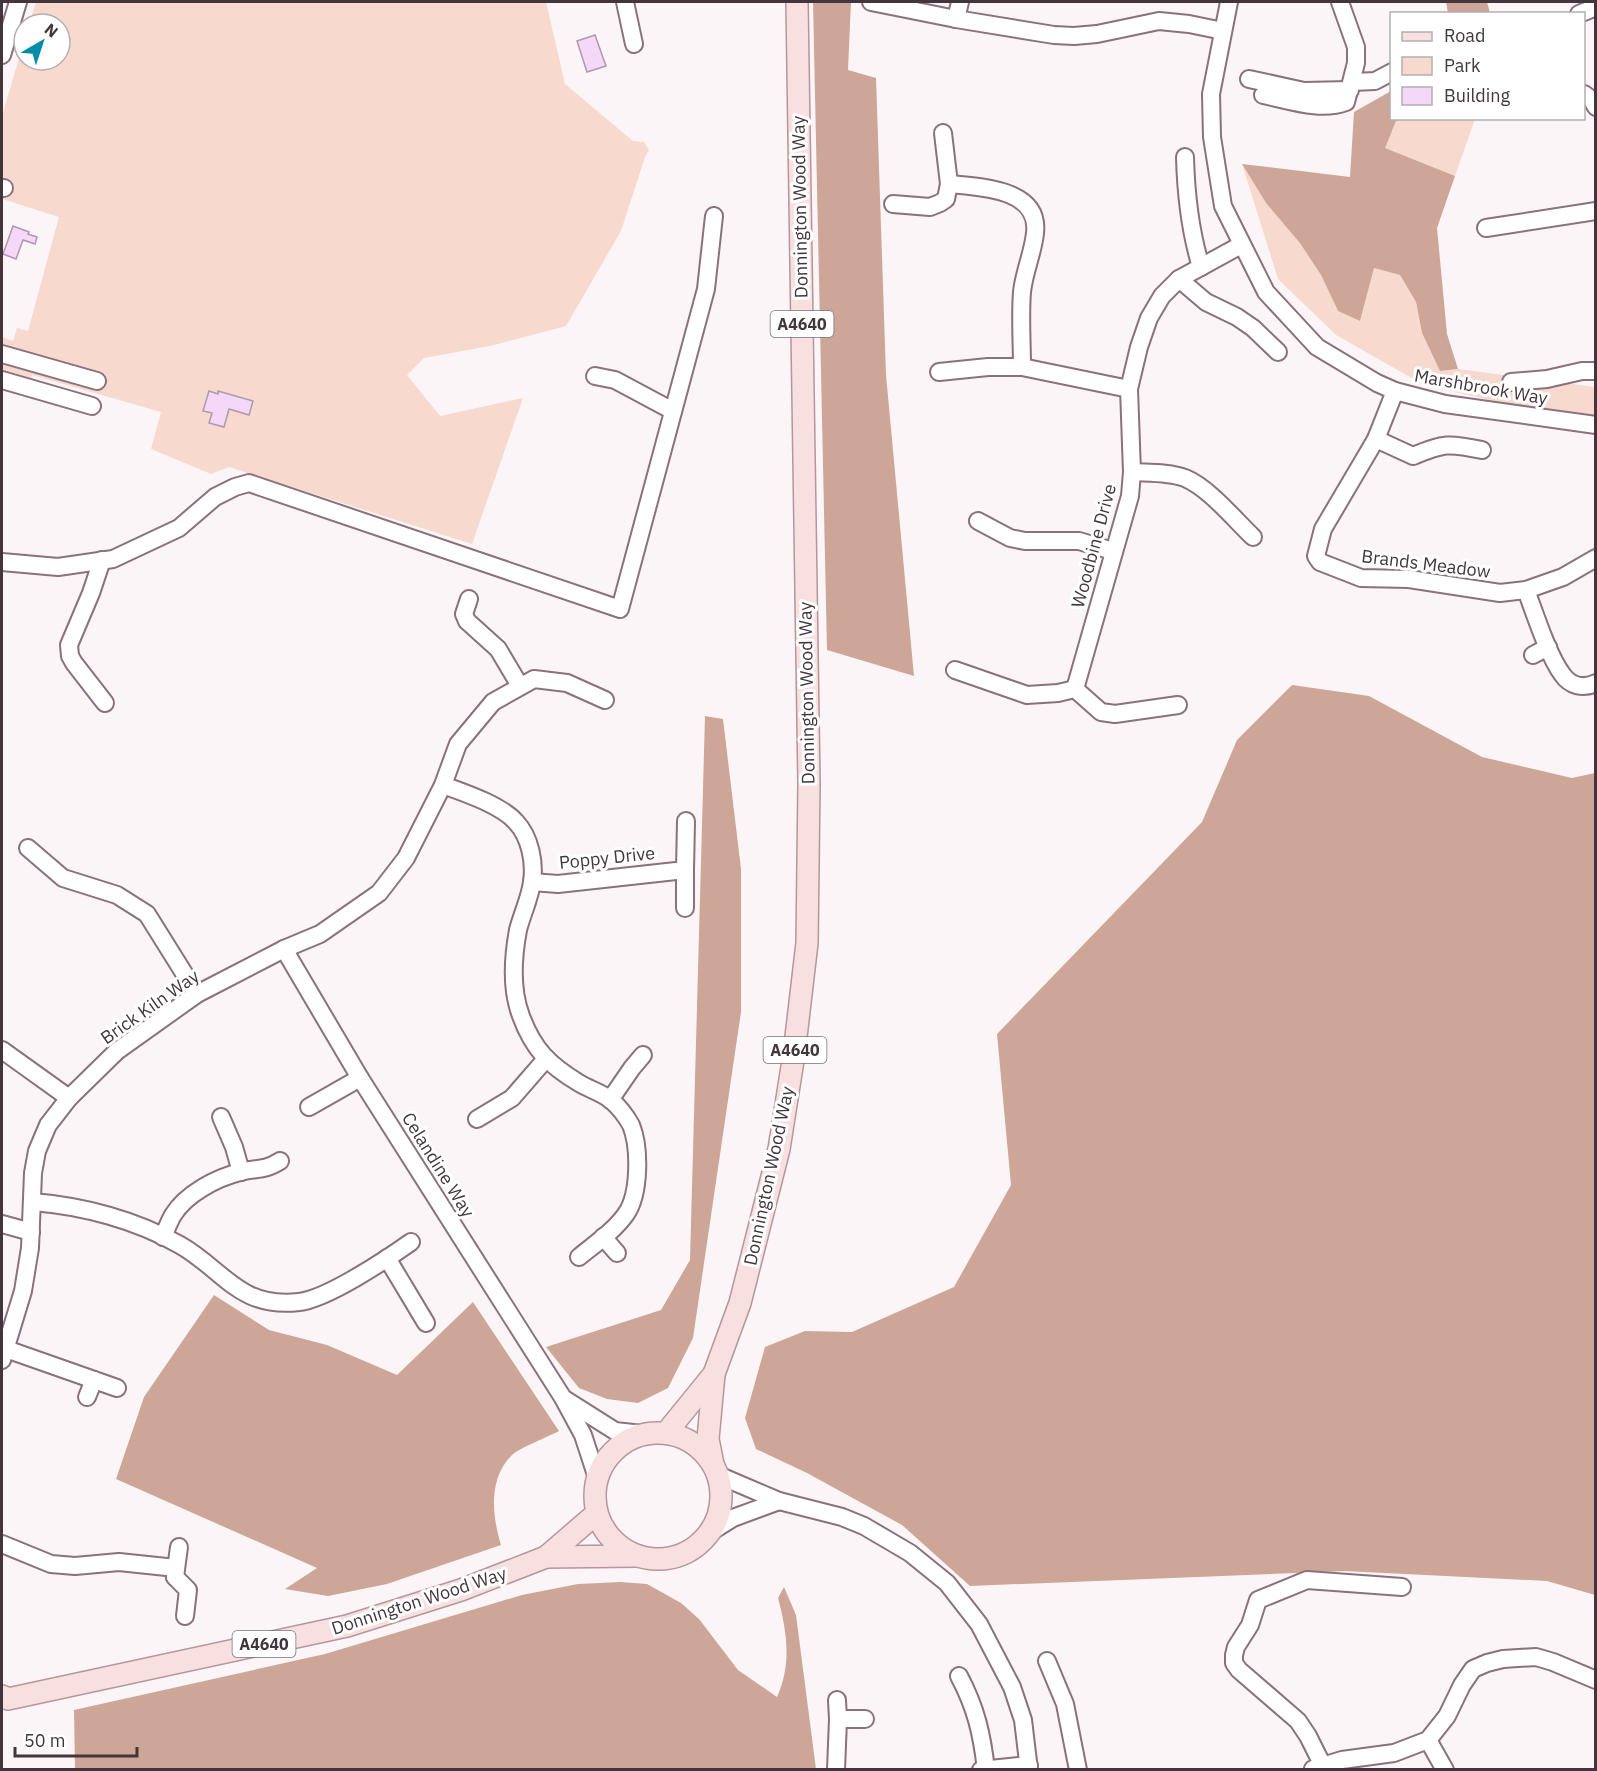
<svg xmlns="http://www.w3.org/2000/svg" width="1597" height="1771" font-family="'IBM Plex Sans',sans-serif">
<rect width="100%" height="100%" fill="#fbf5f8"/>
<g fill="#f7d9ce">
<polygon points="36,2 546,2 565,84 633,141 644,142 649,150 645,157 621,231 566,326 490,346 424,358 407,375 440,416 523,398 472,544 229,467 211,474 151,449 161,412 32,375 30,385 2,374 2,337 13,341 17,328 28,331 59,217 2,199 2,116 24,41 24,60 60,60 60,24 29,24"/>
<polygon points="1403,118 1475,119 1455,176 1384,148 1396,121"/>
<polygon points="1242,164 1266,203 1300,242 1321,275 1338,311 1360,321 1374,267 1400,275 1416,302 1422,333 1440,371 1458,369 1595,387 1595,416 1520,407 1424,385 1336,335 1278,279"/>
</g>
<g fill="#cea697">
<polygon points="813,2 851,2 848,70 876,78 886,375 914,676 827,650"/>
<polygon points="1446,2 1487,2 1490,13 1448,13"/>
<polygon points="1391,91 1392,118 1403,119 1396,121 1385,148 1455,176 1437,228 1447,334 1458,369 1440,371 1422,333 1416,302 1400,275 1374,268 1360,321 1338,311 1321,275 1300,243 1266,203 1242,164 1350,177 1354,112"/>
<polygon points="1292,685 1369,696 1482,757 1572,778 1595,773 1595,1595 1547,1581 1344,1571 970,1586 902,1525 807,1473 756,1449 745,1418 765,1347 805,1331 852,1332 954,1287 1011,1185 997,1034 1202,822 1237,740"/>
<polygon points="705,716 723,719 741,869 741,1012 693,1338 668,1388 638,1403 607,1399 579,1388 546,1347 661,1310 690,1260"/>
<path d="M214 1295 269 1330 327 1345 397 1375 473 1302 559 1431C548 1437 519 1448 512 1455 488 1479 492 1515 501 1545L387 1584 328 1596 285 1589 317 1568 116 1479 144 1397Z"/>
<path d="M620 1582 647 1584 681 1603 699 1619 738 1670 777 1697C792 1664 787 1632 778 1598L784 1587 796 1615 816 1769H75L74 1710 325 1654 522 1595 578 1584Z"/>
</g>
<g fill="#f5d8f8" stroke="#ac99ae" stroke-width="1.5">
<polygon points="595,35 606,66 587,72 577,41"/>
<polygon points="13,226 29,232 28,234 37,237 35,244 23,240 16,259 3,254"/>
<polygon points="209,391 218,394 218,391 253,401 249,415 229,409 224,427 209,423 212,413 203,411"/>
</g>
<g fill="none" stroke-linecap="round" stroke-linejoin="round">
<g stroke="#8b717d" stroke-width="20">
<g id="minor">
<polyline points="625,2 634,44"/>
<polyline points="871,2 956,19 1054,35 1074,36 1097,34 1159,21 1189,24 1223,31"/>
<polyline points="1229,2 1211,94 1212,137 1223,206 1266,292 1317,347 1377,383 1395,391 1445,404 1596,425"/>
<polyline points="1579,14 1596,7"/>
<polyline points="956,19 960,2"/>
<polyline points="2,55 18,2"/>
<polyline points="1249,79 1304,91 1350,90"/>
<polyline points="1352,82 1375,81 1392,72"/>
<polyline points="1584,94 1592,100 1596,107"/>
<path d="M1263 95C1289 100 1320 112 1346 102L1356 63V47L1340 2"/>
<path d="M1185 157C1186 195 1190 231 1201 267"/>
<path d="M949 184C979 187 1040 188 1035 233 1033 253 1024 272 1022 292 1020 317 1022 342 1022 367"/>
<polyline points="2,188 4,188"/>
<polyline points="893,204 930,207 940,203 946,199 949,184 943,133"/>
<polyline points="1486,228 1596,211"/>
<polyline points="1179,279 1206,302 1237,317 1253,328 1278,352"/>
<polyline points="2,354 97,381"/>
<polyline points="939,372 988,367 1022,367 1129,389"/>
<polyline points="595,376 615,380 673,411"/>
<polyline points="2,380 92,406"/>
<polyline points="1511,382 1547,379 1582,371 1596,371"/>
<polyline points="1395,391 1376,439 1323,529 1316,556 1320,562 1361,578 1409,579 1500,593 1526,590 1563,577 1596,558"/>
<path d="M1376 439 1413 456C1444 443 1449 443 1482 450"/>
<path d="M1132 472C1149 473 1169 472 1185 478 1209 488 1234 519 1253 537"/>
<polyline points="978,521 1010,538 1025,541 1079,541 1113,551"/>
<polyline points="102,560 91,593 69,645 70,656 74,663 105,703"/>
<polyline points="2,562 58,567 113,559 179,528 215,497 235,487 249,483 620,609 706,289 714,216"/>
<path d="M1526 590C1535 614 1548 655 1562 674 1570 686 1583 689 1596 683"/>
<polyline points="469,599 464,614 467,621 498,649 520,686"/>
<polyline points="1533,655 1548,647"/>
<polyline points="955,670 1027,695 1058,693 1075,689 1101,712 1115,714 1178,705"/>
<polyline points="1075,689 1130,496 1132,472 1129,389 1139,347 1149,318 1162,296 1179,279 1241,245"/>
<path d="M443 785C465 793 501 805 516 822 530 837 535 862 532 882 530 898 522 914 518 930 513 957 511 990 521 1016 533 1049 549 1065 579 1083 589 1089 602 1093 611 1100 619 1107 626 1116 631 1125 640 1147 640 1194 626 1214 614 1231 595 1244 579 1257"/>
<polyline points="28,848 63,878 117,895 147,914 197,994"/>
<polyline points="685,870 685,908"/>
<polyline points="532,882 558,884 685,870 686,821"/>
<polyline points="284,949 360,1078 563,1398 583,1435 597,1478"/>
<polyline points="2,1050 69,1098"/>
<polyline points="610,1100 632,1068 643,1055"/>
<polyline points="309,1107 360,1078"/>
<polyline points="221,1117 234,1147 241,1172"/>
<polyline points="477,1119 512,1098 545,1060"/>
<path d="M33 1202C83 1206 136 1220 180 1245 224 1270 239 1309 299 1302 327 1299 387 1259 411 1242"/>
<polyline points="2,1224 31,1232"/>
<path d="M163 1237C166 1230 169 1222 173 1215 186 1194 216 1178 240 1172 258 1167 262 1172 280 1161"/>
<polyline points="603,1237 617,1253"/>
<polyline points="387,1258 426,1323"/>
<polyline points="6,1349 117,1388"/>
<polyline points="2,1360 23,1291 30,1248 33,1173 37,1151 48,1125 69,1098 117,1051 197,994 284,949 320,934 379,893 406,858 443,785 458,744 493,702 534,679 567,683 605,700"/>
<polyline points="87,1397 94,1380"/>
<polyline points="566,1400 615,1431 642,1434"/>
<polyline points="718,1475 779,1501 842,1517 864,1526 910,1553 947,1583 979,1624 1012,1687 1023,1720 1029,1770"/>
<polyline points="709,1533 733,1518 779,1501"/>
<polyline points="2,1544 51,1564 75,1566 119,1562 176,1568"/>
<polyline points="175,1577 188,1590 185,1616"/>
<polyline points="175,1577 179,1547"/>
<polyline points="1047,1661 1065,1704 1078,1770"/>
<path d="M959 1676C976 1708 982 1734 986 1770"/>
<polyline points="838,1719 865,1719"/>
<polyline points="1428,1740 1445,1770"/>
<polyline points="1323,1766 1308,1736 1298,1721 1239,1670 1234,1663 1234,1655 1236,1647 1250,1625 1258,1600 1307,1580 1402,1587"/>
<polyline points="1313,1769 1342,1760 1394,1753 1428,1740 1447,1716 1462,1685 1473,1669 1487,1663 1503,1659 1536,1657 1553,1662 1596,1680"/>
<polyline points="836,1770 838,1719 837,1700"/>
<polyline points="981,1770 1029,1765"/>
</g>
</g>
<g stroke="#b5969a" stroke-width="24">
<g id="major">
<polyline points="666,1433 714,1374"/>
<circle cx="658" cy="1496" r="63"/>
<polyline points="713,1464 708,1439 714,1374 740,1303 779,1149 794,1054 807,943 809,784 797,2"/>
<polyline points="546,1557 638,1556"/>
<polyline points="2,1696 8,1699 347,1626 461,1590 546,1557 597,1513"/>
</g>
</g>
<use href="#minor" stroke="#fff" stroke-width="16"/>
<use href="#major" stroke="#f8dfe0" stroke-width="21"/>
</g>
<g text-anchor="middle" stroke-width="6" stroke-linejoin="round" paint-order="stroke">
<g fill="#fff" stroke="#7b7276" stroke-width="1.5">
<rect x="770.5" y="311" width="63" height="26" rx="4.5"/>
<rect x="763.5" y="1037" width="63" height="26" rx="4.5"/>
<rect x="232.5" y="1631" width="63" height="26" rx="4.5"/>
</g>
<g font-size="16" font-weight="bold" fill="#42363c">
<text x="802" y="330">A4640</text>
<text x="795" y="1056">A4640</text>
<text x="264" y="1650">A4640</text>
</g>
<g font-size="18" fill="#42363c" stroke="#fff">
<text transform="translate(800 207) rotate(-91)" y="6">Donnington Wood Way</text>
<text transform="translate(1481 387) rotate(10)" y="6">Marshbrook Way</text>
<text transform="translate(1094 546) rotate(-75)" y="6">Woodbine Drive</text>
<text transform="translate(1426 564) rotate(7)" y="6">Brands Meadow</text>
<text transform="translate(807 693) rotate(-91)" y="6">Donnington Wood Way</text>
<text transform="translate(607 858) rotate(-6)" y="6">Poppy Drive</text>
<text transform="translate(150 1007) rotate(-35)" y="6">Brick Kiln Way</text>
<text transform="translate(438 1165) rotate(58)" y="6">Celandine Way</text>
<text transform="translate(769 1176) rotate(-78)" y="6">Donnington Wood Way</text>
<text transform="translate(419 1601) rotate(-18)" y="6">Donnington Wood Way</text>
</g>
</g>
<rect width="1597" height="1771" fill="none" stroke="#42363c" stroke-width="6"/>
<rect x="1390" y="12" width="195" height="108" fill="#ffffff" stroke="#b3afb1" stroke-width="1.5"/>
<rect x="1402" y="32" width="30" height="9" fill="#f8dfe0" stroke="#b3afb1" stroke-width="1.5"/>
<text x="1444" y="42" font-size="18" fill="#42363c">Road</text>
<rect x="1402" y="57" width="30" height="18" fill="#f7d9ce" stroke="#b3afb1" stroke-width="1.5"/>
<text x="1444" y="72" font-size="18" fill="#42363c">Park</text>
<rect x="1402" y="87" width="30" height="18" fill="#f5d8f8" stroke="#b3afb1" stroke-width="1.5"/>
<text x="1444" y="102" font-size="18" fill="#42363c">Building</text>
<g transform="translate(42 42) rotate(39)"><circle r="28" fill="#ffffff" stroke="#b3afb1" stroke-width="1.5"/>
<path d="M0-4.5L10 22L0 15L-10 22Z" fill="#008daa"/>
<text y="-9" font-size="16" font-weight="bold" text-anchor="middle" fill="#42363c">N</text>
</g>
<path d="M15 1747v9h122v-9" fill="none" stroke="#42363c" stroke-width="3"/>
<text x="24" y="1747" font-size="18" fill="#42363c" stroke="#ffffff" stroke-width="4.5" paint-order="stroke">50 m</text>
</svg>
